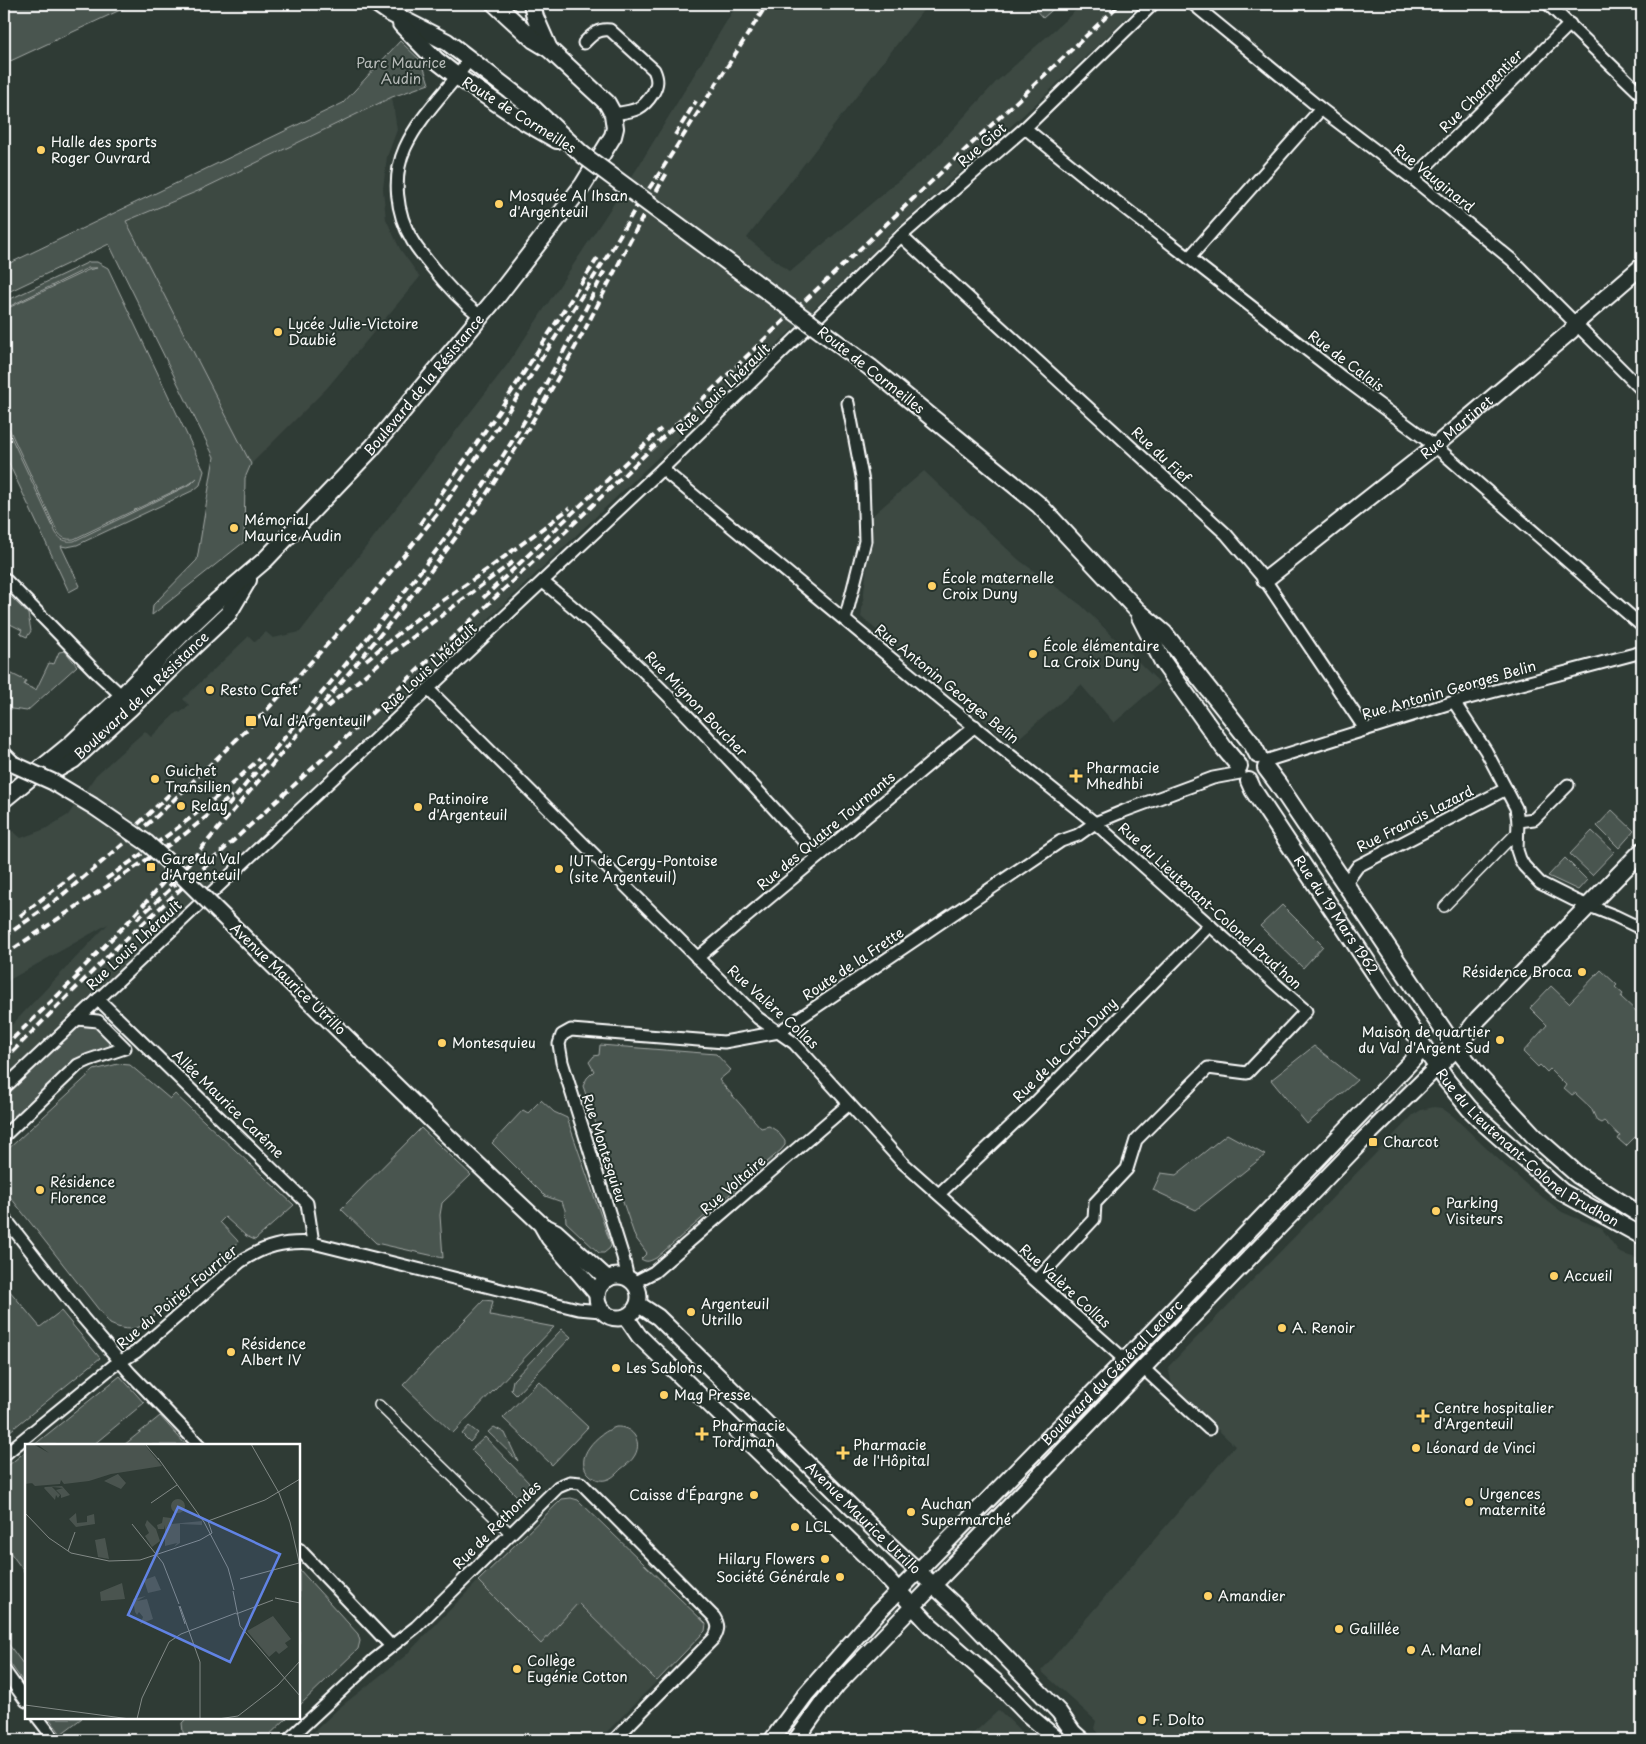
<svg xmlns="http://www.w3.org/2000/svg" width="1646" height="1744" font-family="'Playpen Sans',sans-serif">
<rect width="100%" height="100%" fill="#2f3b35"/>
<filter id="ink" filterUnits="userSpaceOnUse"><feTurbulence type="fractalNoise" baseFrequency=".02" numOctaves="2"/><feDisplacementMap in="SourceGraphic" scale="10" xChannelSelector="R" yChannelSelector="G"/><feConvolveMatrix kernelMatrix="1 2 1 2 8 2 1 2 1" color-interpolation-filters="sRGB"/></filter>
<g filter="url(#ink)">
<g fill="#3c4842">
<polygon points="737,4 928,4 747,238 790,272 930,154 996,82 1083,4 1141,4 1041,99 906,221 307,792 4,1078 4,1033 108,924 4,983 4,838 13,831 21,838 45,829 68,815 96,775 145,731 151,737 178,711 180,713 189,705 183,699 249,636 255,642 266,632 273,638 300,632 507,365 638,167"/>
<polygon points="392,97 397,130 387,157 383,189 386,219 400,249 420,277 327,388 251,464 126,221 198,191"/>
<polygon points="924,471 1019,560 1081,605 1160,683 1114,723 1081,685 1012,744 861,617 873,515"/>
<polygon points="1434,1107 1442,1108 1453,1116 1486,1148 1527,1185 1562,1212 1602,1229 1620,1253 1642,1260 1642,1740 1105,1740 1094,1728 1096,1721 1041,1671 1235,1446 1172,1386 1168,1367 1413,1115 1421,1110"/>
<polygon points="478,1581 541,1644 577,1603 657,1681 599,1740 305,1740 339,1708 405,1656"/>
<polygon points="999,1710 1030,1740 966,1740"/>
</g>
<g fill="#4a544f" stroke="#a4aaa7">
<polygon points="4,4 133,4 4,64"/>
<polygon points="1030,4 1059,4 1043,18"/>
<polygon points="400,41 422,62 429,84 392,97 198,191 126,221 251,464 245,478 244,542 152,615 153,605 197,560 214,457 109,244 4,294 4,266 343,103"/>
<path d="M89 262H97L108 268 204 471 200 485 194 490 77 545 67 547 61 546 80 586 69 592 4 453V422L56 533C61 540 65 542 74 541L191 484 197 478 191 483 74 539C65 540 62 538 57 531L4 418V310L88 270 97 268H88L4 309V302Z"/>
<polygon points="4,590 28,614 31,631 27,637 20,634 22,630 10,624 4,638"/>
<polygon points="65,651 77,666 27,711 4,708 4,670 26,681 24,685 36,690 49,663 54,664 59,652"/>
<polygon points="1612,810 1634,831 1619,848 1597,826"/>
<polygon points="1592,831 1614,852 1592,875 1570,854"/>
<polygon points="1565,858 1587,880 1578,890 1548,876"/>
<polygon points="1282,905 1323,946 1303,968 1260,926"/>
<polygon points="1601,970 1617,985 1615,987 1623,994 1621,997 1637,1012 1639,1010 1642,1013 1642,1130 1626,1146 1618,1139 1620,1136 1604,1121 1601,1123 1597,1121 1591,1108 1575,1093 1572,1095 1564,1088 1566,1085 1550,1069 1547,1072 1540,1065 1538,1067 1523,1052 1547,1025 1530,1008 1551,986 1569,1003"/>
<polygon points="81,1022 94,1025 109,1041 110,1048 79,1060 4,1131 4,1096"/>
<path d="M600 1045 716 1054 731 1070 719 1080 761 1128 769 1126 777 1131 785 1141V1145L781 1150 656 1258C650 1261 647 1263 641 1259L647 1253 635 1237 583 1086 587 1078 594 1071 589 1062 594 1056 599 1055Z"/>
<polygon points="1314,1046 1357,1080 1307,1124 1271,1080"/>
<path d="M118 1064 130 1065 170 1099 175 1094 294 1205 255 1240 246 1236 225 1217 220 1222 237 1240 238 1242 236 1245 141 1326C130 1331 121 1329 110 1324L4 1189 5 1152 94 1070Z"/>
<polygon points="1401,1079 1408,1086 958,1554 950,1547"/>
<polygon points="541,1100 554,1112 567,1118 611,1245 610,1248 604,1253 599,1253 566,1222 565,1210 562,1202 545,1196 492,1143 523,1110 528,1113"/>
<polygon points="421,1128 471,1175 442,1203 440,1215 443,1258 376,1243 341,1209"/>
<polygon points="1227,1134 1265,1155 1196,1210 1153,1190 1161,1173 1176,1175"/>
<polygon points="4,1284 40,1327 61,1311 100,1358 4,1436"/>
<polygon points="484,1300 493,1301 490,1315 554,1327 453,1433 403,1385"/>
<polygon points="562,1329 571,1337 516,1395 511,1390 513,1380"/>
<polygon points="120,1376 144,1403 93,1445 34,1445"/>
<polygon points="539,1381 588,1427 552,1465 503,1418"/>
<polygon points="160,1416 186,1445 124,1445"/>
<polygon points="469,1426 478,1433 470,1442 462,1434"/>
<polygon points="494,1427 505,1433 518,1461 488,1432"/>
<path d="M616 1427C631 1426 643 1440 635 1455 632 1461 626 1465 621 1469 617 1473 612 1479 605 1480 600 1481 595 1479 591 1476 570 1459 599 1432 616 1427Z"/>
<polygon points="485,1437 531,1485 519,1498 471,1450"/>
<polygon points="26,1451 26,1574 4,1544 4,1469"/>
<polygon points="571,1498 578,1500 706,1624 705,1631 657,1681 578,1603 541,1644 478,1581 562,1499"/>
<polygon points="299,1569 358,1634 360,1641 358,1649 299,1706"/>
<polygon points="4,1638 26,1668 26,1686 4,1655"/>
<polygon points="49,1718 82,1718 61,1734"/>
<polygon points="187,1718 287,1718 264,1740 184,1740 182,1723"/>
</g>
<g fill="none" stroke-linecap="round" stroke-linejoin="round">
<g stroke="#fff" stroke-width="12">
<g id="pedestrian">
<polyline points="1444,907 1518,831"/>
<polyline points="379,1405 510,1533"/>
</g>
</g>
<g stroke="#fff" stroke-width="15">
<g id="minor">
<polyline points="1193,4 1321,109 1413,179 1512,260 1642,390"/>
<polyline points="1548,4 1642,95"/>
<path d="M584 43C592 35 598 28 610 30L654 70C658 79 658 84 653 93 642 111 633 111 613 114"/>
<path d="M470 59C449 89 420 115 405 148 392 177 396 213 412 240 417 249 425 258 432 267 446 285 462 302 480 316"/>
<polyline points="1025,128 1104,192 1189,258 1343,378 1435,446 1642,626"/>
<polyline points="1413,179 1570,24"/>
<polyline points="901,236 1226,534 1265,580 1365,729"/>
<polyline points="1189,258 1321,109"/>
<polyline points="662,469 945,703 1095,823 1306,1011 1247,1073 1208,1068 1136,1140 1127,1169 1095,1203 1094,1219 1037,1280"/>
<polyline points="4,578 95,671 122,696"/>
<path d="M543 582C644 663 731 761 818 857"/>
<polyline points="845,620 865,541 863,482 848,403"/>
<polyline points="429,690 758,1018 794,1043 902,1162 1125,1360"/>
<polyline points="1454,702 1486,751 1516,808 1518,821 1517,850 1520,859 1524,866 1540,883 1574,900 1615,916 1642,929"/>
<polyline points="1265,761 1454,702 1642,652"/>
<polyline points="1518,821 1534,819 1568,785"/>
<polyline points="1345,884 1358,866 1506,789"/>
<polyline points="697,958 975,726"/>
<polyline points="98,999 307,1203 313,1243"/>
<polyline points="4,1088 662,469 901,236 1025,128 1153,4"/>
<polyline points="4,1136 78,1065 89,1060 125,1048 98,1021 77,1019"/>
<polyline points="939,1194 1031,1107 1210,925"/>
<polyline points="4,1217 83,1318 130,1373 199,1445"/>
<polyline points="628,1279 623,1257 562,1062 559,1044 562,1035 571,1030 724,1042 779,1032 1061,841 1078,835 1095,823 1124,811 1213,778 1240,773"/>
<polyline points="633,1283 654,1272 849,1104"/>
<polyline points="1143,1368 1209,1429"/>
<path d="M4 1455 113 1366 136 1352 240 1262C264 1246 284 1241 313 1243L578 1309 601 1311"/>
<polyline points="299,1549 391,1646"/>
<polyline points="4,1670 26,1701"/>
<polyline points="38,1718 55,1740"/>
<path d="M288 1740 374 1660 416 1627 558 1487 570 1482 581 1483 714 1617C719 1625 719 1629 714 1638L614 1740"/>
</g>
</g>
<g stroke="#fff" stroke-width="19">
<g id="tertiary">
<path id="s1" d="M1265 580 1435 446 1571 331 1576 323 1642 266"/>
<polyline points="4,755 13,764"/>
<polyline points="257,950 436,1125 541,1224 549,1238 597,1294"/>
<polyline points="546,1227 556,1232 608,1279"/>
<circle cx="618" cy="1297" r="21"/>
<path id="s2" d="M638 1304 658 1317 890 1545 959 1609 1059 1712 1073 1732 1082 1740"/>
<polyline points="626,1317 639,1336 873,1563 930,1625 997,1683 1027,1714 1058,1740"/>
<path id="s3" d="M772 1740 806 1694 879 1611 1125 1360 1424 1048"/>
<polyline points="796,1740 821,1705 837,1685 1365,1138 1437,1067"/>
</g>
</g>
<g stroke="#fff" stroke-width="20">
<g id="secondary">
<polyline points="377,4 390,13 447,42 533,108 583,155"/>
<polyline points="532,4 535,17 549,49"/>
<polyline points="401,24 436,60 458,77 522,120 557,140"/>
<polyline points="871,368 1039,505 1137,610 1164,633 1252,744 1258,755"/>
<polyline points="1140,617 1163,662 1224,748 1239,766"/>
<polyline points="1266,768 1278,784 1450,1040 1481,1079 1536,1138 1578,1175 1642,1216"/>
<path id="s4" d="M46 775 73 760 131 707 194 646 228 614 248 580"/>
<path id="s5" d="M1249 781 1253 790 1427 1052 1447 1081 1469 1108 1485 1124 1562 1192 1642 1236"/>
<path id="s6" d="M4 799 70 745 122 696 182 634 218 600 265 560 372 448 496 298 583 185 613 136 615 128 613 114 607 103 549 49 534 40 495 4"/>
<polyline points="1437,1067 1454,1050 1478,1019 1642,851"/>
</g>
</g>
<use href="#pedestrian" stroke="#26332d" stroke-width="9"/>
<use href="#minor" stroke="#26332d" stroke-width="11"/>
<use href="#tertiary" stroke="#26332d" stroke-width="15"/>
<use href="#secondary" stroke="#26332d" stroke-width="16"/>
<g stroke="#fff" stroke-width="4" stroke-dasharray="8 4" stroke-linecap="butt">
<polyline points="675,135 696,101"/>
<polyline points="420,524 499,411 599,256"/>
<polyline points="483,598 661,429"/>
<polyline points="366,660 419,617 488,569 570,508"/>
<polyline points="327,707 389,655 514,561"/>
<path d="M228 806C312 703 402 602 478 493 527 423 567 347 605 270"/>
<polyline points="138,824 173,791"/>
<path d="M106 879C161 841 211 805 259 759"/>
<path d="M169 886C223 824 275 761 328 698 387 627 446 556 497 478 528 430 557 381 584 331 612 278 638 223 668 171"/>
<polyline points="20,916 77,872"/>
<polyline points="137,919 176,884"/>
<polyline points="4,937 55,901 157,816 264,713 368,600 442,508 502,421 613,247 635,209 659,174 767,4"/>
<polyline points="4,955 185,834 232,796"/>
<polyline points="76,975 128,922 172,873"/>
<polyline points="4,1047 81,973"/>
<polyline points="4,1060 113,951 340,743 564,533 777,327 1120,4"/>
</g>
<g stroke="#fff" stroke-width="19" stroke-linecap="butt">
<polyline id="tertiary-bridge" points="13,764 53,782 93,806 147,843 167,861 257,950"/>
</g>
<g stroke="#fff" stroke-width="20" stroke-linecap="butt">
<polyline id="secondary-bridge" points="583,155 871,368"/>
</g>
<use href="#tertiary-bridge" stroke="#26332d" stroke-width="15"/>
<use href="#secondary-bridge" stroke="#26332d" stroke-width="16"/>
</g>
</g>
<g fill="#ffd166" stroke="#26332d" stroke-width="2">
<circle cx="41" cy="150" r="5"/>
<circle cx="499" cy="204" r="5"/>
<circle cx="278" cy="332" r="5"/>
<circle cx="234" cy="528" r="5"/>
<circle cx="932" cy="586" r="5"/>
<circle cx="1033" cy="654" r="5"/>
<circle cx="210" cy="690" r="5"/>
<rect x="245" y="715" width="12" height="12" rx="2.5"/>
<path d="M1073.5 768.5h5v5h5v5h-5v5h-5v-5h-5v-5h5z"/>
<circle cx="155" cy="779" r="5"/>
<circle cx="181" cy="806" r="5"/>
<circle cx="418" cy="807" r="5"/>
<rect x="146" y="862" width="10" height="10" rx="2.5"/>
<circle cx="559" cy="869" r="5"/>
<circle cx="1582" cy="972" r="5"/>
<circle cx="1500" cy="1040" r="5"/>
<circle cx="442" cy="1043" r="5"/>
<rect x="1368" y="1137" width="10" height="10" rx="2.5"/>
<circle cx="40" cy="1190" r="5"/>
<circle cx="1436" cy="1211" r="5"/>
<circle cx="1554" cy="1276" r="5"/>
<circle cx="691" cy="1312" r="5"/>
<circle cx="1282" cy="1328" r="5"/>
<circle cx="231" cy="1352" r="5"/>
<circle cx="616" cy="1368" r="5"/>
<circle cx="664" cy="1395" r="5"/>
<path d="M1420.5 1408.5h5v5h5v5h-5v5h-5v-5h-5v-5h5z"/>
<path d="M699.5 1426.5h5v5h5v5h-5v5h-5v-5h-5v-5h5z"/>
<circle cx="1416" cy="1448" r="5"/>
<path d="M840.5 1445.5h5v5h5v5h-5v5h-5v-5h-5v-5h5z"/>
<circle cx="754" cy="1495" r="5"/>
<circle cx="1469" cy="1502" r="5"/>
<circle cx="911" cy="1512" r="5"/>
<circle cx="795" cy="1527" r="5"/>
<circle cx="825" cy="1559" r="5"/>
<circle cx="840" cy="1577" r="5"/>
<circle cx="1208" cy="1596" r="5"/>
<circle cx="1339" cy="1629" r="5"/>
<circle cx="1411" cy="1650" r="5"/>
<circle cx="517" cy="1669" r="5"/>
<circle cx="1142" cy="1720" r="5"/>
</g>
<g text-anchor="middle" stroke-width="4" stroke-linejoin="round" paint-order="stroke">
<g font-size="14" fill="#b7bbb9" stroke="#26332d">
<text x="401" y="68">Parc Maurice<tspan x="401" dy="16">Audin</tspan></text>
</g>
<g font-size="14" fill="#fff" stroke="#26332d">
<text transform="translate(1481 91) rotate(-45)" y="5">Rue Charpentier</text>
<text transform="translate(519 115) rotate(32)" y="5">Route de Cormeilles</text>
<text transform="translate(982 145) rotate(-41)" y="5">Rue Giot</text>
<text transform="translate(1434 178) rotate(39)" y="5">Rue Vauginard</text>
<text transform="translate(1346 361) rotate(37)" y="5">Rue de Calais</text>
<text transform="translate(871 370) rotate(38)" y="5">Route de Cormeilles</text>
<text dy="5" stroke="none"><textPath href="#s6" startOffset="591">Boulevard de la Résistance</textPath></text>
<text transform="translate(723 389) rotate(-44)" y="5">Rue Louis Lhérault</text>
<text dy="5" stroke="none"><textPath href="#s1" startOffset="245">Rue Martinet</textPath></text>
<text transform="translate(1161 455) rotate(43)" y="5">Rue du Fief</text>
<text transform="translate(429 668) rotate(-43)" y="5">Rue Louis Lhérault</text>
<text transform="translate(947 684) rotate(39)" y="5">Rue Antonin Georges Belin</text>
<text transform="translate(1449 690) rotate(-16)" y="5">Rue Antonin Georges Belin</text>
<text dy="5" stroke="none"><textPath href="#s4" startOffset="125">Boulevard de la Résistance</textPath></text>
<text transform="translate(696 704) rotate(46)" y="5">Rue Mignon Boucher</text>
<text transform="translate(1415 819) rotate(-27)" y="5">Rue Francis Lazard</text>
<text transform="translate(826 831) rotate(-40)" y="5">Rue des Quatre Tournants</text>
<text transform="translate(1210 906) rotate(42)" y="5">Rue du Lieutenant-Colonel Prud'hon</text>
<text dy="5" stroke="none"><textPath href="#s5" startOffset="160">Rue du 19 Mars 1962</textPath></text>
<text transform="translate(134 945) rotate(-43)" y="5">Rue Louis Lhérault</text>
<text transform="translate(853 964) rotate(-34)" y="5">Route de la Frette</text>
<text transform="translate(288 979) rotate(44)" y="5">Avenue Maurice Utrillo</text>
<text transform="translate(773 1007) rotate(42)" y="5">Rue Valère Collas</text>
<text transform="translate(1065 1050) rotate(-45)" y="5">Rue de la Croix Duny</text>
<text transform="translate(228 1104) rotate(44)" y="5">Allée Maurice Carême</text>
<text dy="5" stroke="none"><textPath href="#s5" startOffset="465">Rue du Lieutenant-Colonel Prudhon</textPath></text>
<text transform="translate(604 1148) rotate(72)" y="5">Rue Montesquieu</text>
<text transform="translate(733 1185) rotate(-41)" y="5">Rue Voltaire</text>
<text transform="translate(1065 1286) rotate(42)" y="5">Rue Valère Collas</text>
<text transform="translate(177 1297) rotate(-40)" y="5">Rue du Poirier Fourrier</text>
<text dy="5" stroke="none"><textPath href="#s3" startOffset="501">Boulevard du Général Leclerc</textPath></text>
<text dy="5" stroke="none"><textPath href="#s2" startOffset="311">Avenue Maurice Utrillo</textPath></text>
<text transform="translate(497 1525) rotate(-45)" y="5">Rue de Rethondes</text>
</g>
<g font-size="14" fill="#fff" stroke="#26332d" text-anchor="start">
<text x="51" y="147">Halle des sports<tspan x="51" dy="16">Roger Ouvrard</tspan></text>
<text x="509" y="201">Mosquée Al Ihsan<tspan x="509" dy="16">d'Argenteuil</tspan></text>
<text x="288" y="329">Lycée Julie-Victoire<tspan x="288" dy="16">Daubié</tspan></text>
<text x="244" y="525">Mémorial<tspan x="244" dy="16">Maurice Audin</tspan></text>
<text x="942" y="583">École maternelle<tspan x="942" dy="16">Croix Duny</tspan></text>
<text x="1043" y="651">École élémentaire<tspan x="1043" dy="16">La Croix Duny</tspan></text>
<text x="220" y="695">Resto Cafet'</text>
<text x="262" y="726">Val d'Argenteuil</text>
<text x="1086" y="773">Pharmacie<tspan x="1086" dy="16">Mhedhbi</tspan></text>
<text x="165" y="776">Guichet<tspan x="165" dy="16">Transilien</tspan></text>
<text x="428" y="804">Patinoire<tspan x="428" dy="16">d'Argenteuil</tspan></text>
<text x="191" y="811">Relay</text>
<text x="161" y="864">Gare du Val<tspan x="161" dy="16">d'Argenteuil</tspan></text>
<text x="569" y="866">IUT de Cergy-Pontoise<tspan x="569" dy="16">(site Argenteuil)</tspan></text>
<text x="1572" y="977" text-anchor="end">Résidence Broca</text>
<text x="1490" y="1037" text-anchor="end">Maison de quartier<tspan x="1490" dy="16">du Val d'Argent Sud</tspan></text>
<text x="452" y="1048">Montesquieu</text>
<text x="1383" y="1147">Charcot</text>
<text x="50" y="1187">Résidence<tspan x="50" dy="16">Florence</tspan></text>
<text x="1446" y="1208">Parking<tspan x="1446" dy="16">Visiteurs</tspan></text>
<text x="1564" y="1281">Accueil</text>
<text x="701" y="1309">Argenteuil<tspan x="701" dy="16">Utrillo</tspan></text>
<text x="1292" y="1333">A. Renoir</text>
<text x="241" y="1349">Résidence<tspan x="241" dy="16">Albert IV</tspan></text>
<text x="626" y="1373">Les Sablons</text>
<text x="674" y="1400">Mag Presse</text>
<text x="1434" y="1413">Centre hospitalier<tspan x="1434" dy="16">d'Argenteuil</tspan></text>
<text x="712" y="1431">Pharmacie<tspan x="712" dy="16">Tordjman</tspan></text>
<text x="853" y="1450">Pharmacie<tspan x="853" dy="16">de l'Hôpital</tspan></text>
<text x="1426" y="1453">Léonard de Vinci</text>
<text x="1479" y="1499">Urgences<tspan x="1479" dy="16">maternité</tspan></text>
<text x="744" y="1500" text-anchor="end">Caisse d'Épargne</text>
<text x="921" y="1509">Auchan<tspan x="921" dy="16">Supermarché</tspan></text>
<text x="805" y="1532">LCL</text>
<text x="815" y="1564" text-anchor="end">Hilary Flowers</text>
<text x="830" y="1582" text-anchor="end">Société Générale</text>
<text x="1218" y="1601">Amandier</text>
<text x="1349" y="1634">Galillée</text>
<text x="1421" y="1655">A. Manel</text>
<text x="527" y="1666">Collège<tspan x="527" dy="16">Eugénie Cotton</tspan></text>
<text x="1152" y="1725">F. Dolto</text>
</g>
</g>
<g transform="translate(25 1444)">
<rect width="275" height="275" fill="#2f3b35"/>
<path d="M0 0H8L24 9 12 0H119L137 22 86 30 64 37 39 40 36 36 35 40 10 42 3 35 7 39 0 40ZM93 30 101 39 96 45 79 37ZM37 42 45 51 36 54V51L31 46 38 44 27 43 35 51 33 54 31 51 30 56 19 44 20 43ZM146 62a7 7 0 1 1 14 0a7 7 0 1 1-14 0ZM51 69 52 79 62 78V72L69 70 70 80 51 83 44 75ZM138 73 146 74V80L177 77V81L155 80V99L149 103 152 99 140 102V81L139 85H133L132 81 137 79ZM122 76 131 85 135 97 127 103 120 92 124 89 120 81ZM80 94 84 115 73 113 70 96ZM130 132 136 146 123 149 119 136ZM97 139 100 155 76 157 75 148ZM121 152 112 157 122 155 128 175 115 180 118 173 114 168 112 171 110 168 108 155ZM248 172 266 195 260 199 263 203 254 210 251 207 244 213 222 187Z" fill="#4a544f"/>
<path fill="none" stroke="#828986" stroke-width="1" d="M120 0 134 16M226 0 254 49 265 78 275 122M133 14 179 78 203 124 209 146M126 59 152 41M0 69 24 94 46 109 84 117 115 116 175 96 187 89 183 77 240 56 275 35M107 80 138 119 154 160M43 107 50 88M215 135 274 119M208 147 215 182 275 252M250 154 275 159M154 162 160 180M155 162 175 218V275M211 170 248 156M0 261 105 275M112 275 117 254 144 198 156 190 211 169M193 275 213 272 253 241 275 217"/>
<path fill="#6183e4" fill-opacity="0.15" stroke="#6183e4" stroke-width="2.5" d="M153 63 255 110 205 218 103 171Z"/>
<rect width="275" height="275" fill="none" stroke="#fff" stroke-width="2.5"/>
</g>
<rect width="1646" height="1744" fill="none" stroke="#26332d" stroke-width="20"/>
<rect x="10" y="10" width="1626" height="1724" fill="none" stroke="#fff" stroke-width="2" filter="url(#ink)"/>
</svg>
